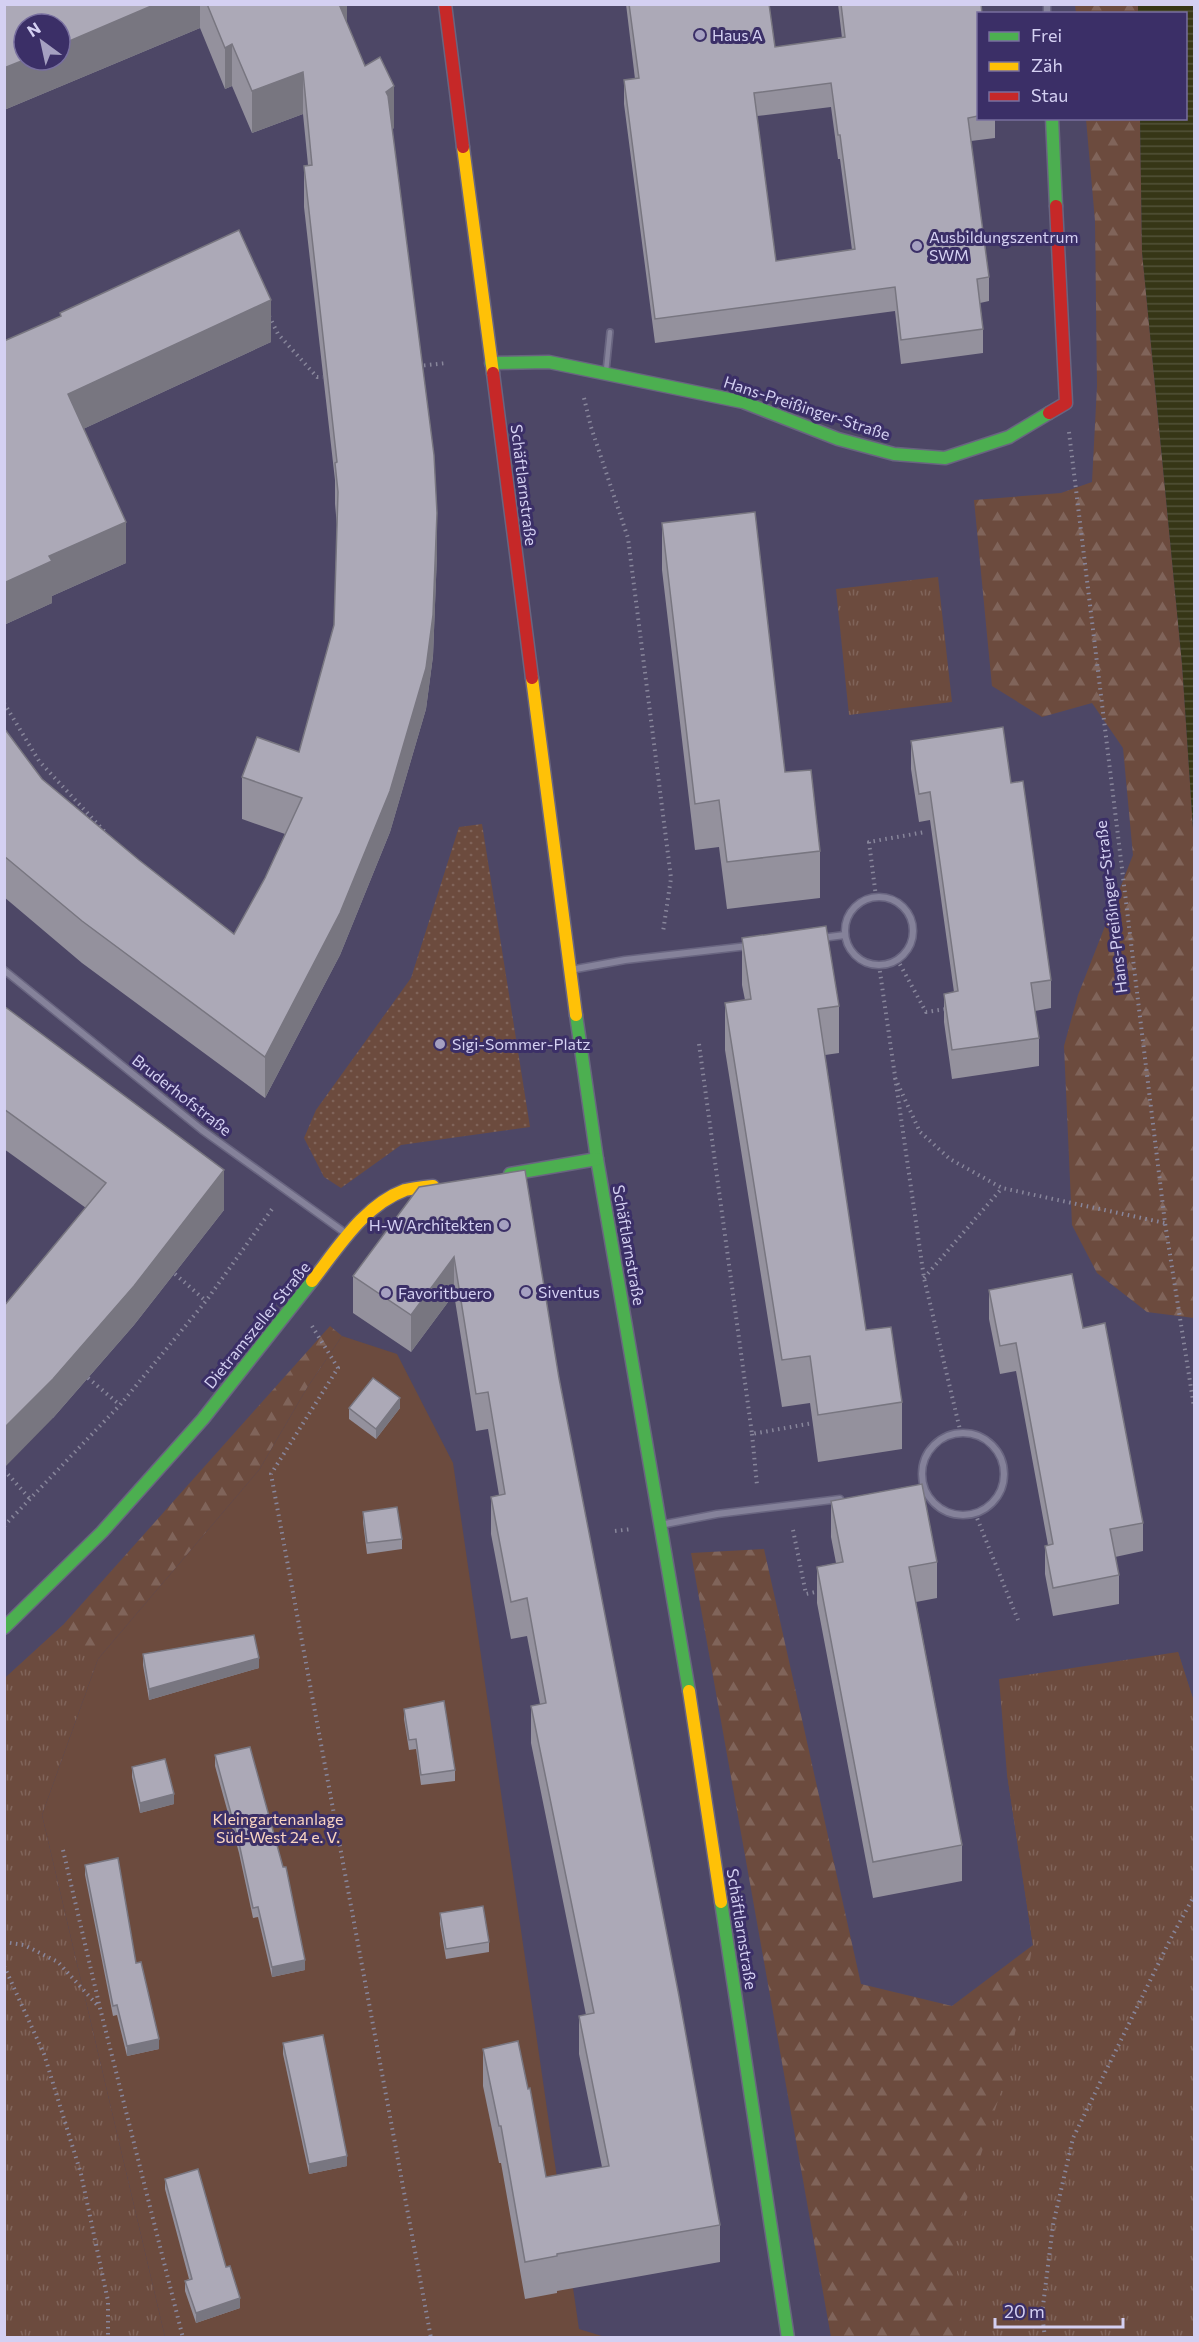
<svg xmlns="http://www.w3.org/2000/svg" width="1199" height="2342" font-family="Commissioner,sans-serif">
<defs>
<pattern id="grass-dots" width="8" height="8" patternUnits="userSpaceOnUse" patternTransform="scale(1.5)"><rect width="8" height="8" fill="#6c4b3e"/><path d="M2 2h.1M6 6h.1" fill="none" stroke="#80645a" stroke-width="1.8" stroke-linecap="round"/></pattern>
<pattern id="forest-firs" width="22" height="20" patternUnits="userSpaceOnUse" patternTransform="scale(1.5)"><rect width="22" height="20" fill="#6c4b3e"/><path d="M5 1l3.5 6h-7zM16 11l3.5 6h-7z" fill="#80645a"/></pattern>
<pattern id="park-tufts" width="24" height="20" patternUnits="userSpaceOnUse" patternTransform="scale(1.5)"><rect width="24" height="20" fill="#6c4b3e"/><path d="M3 7l-1-3M5 7V3M7 7l1-3M15 17l-1-3M17 17v-4M19 17l1-3" fill="none" stroke="#80645a"/></pattern>
<pattern id="water-rules" width="6" height="5" patternUnits="userSpaceOnUse" patternTransform="scale(1.5)"><rect width="6" height="5" fill="#363616"/><path d="M0 2.5h6" fill="none" stroke="#525238"/></pattern>
</defs>
<rect width="100%" height="100%" fill="#4d4766"/>
<polygon fill="url(#grass-dots)" points="482,824 530,1127 401,1145 341,1188 324,1177 304,1138 316,1110 411,978 459,827"/>
<g fill="url(#forest-firs)">
<polygon points="1075,5 1138,5 1138,13 1076,13"/>
<polygon points="1086,119 1140,119 1142,252 1182,664 1194,843 1194,1318 1147,1312 1097,1273 1072,1225 1064,1046 1078,995 1133,855 1123,748 1092,703 1042,717 992,686 974,500 1061,493 1092,482 1097,386 1095,221"/>
<polygon points="330,1326 342,1336 307,1388 259,1470 98,1659 54,1731 5,1678 63,1625"/>
<polygon points="764,1549 861,1984 952,2006 1033,1945 1007,1774 1178,1652 1194,1702 992,2337 831,2337 691,1553"/>
</g>
<g fill="url(#park-tufts)">
<polygon points="938,577 952,702 849,715 836,589"/>
<polygon points="63,1625 98,1659 42,1815 165,2337 5,2338 5,1678"/>
<polygon points="1178,1652 1194,1702 1194,2337 963,2337 954,2240 1007,2072 1033,1945 1007,1774 999,1679"/>
</g>
<polygon fill="#6c4b3e" points="342,1336 397,1354 453,1463 579,2329 605,2337 165,2337 42,1815 98,1659 259,1470 307,1388"/>
<polygon fill="url(#water-rules)" points="1138,5 1194,5 1194,843 1182,664 1142,252 1140,119 1186,118 1186,14 1138,13"/>
<g fill="none" stroke-linecap="round" stroke-linejoin="round">
<g stroke="#696580" stroke-width="8">
<polyline id="lane" points="606,371 610,332"/>
</g>
<g stroke="#696580" stroke-width="9">
<g id="street">
<polyline points="1047,4 1047,14"/>
<circle cx="879" cy="931" r="34"/>
<polyline points="821,938 845,935"/>
<polyline points="4,970 202,1130 348,1235"/>
<polyline points="570,970 625,960 748,946"/>
<circle cx="963" cy="1474" r="41"/>
<polyline points="660,1525 717,1514 840,1499"/>
</g>
</g>
<g stroke="#696580" stroke-width="15">
<g id="fast">
<polyline points="1052,118 1056,206"/>
<polyline points="491,363 549,362 743,402 838,439 894,454 945,458 1009,437 1049,413"/>
<polyline points="576,1015 597,1159 689,1691"/>
<polyline points="510,1174 597,1159"/>
<polyline points="4,1628 102,1532 203,1419 312,1281"/>
<polyline points="721,1902 788,2338"/>
</g>
</g>
<g stroke="#696580" stroke-width="15">
<g id="slow">
<polyline points="463,147 493,373"/>
<polyline points="532,678 576,1015"/>
<path d="M312 1281C338 1248 364 1205 405 1190 414 1188 424 1187 433 1186"/>
<polyline points="689,1691 721,1902"/>
</g>
</g>
<g stroke="#696580" stroke-width="15">
<g id="jam">
<polyline points="445,4 463,147"/>
<polyline points="493,373 532,678"/>
<polyline points="1049,413 1066,403 1056,206"/>
</g>
</g>
<g stroke="#88869b" stroke-width="4" stroke-dasharray="1.5 4.5" stroke-linecap="butt">
<polyline points="269,316 278,334 317,377 323,377"/>
<polyline points="418,366 447,363"/>
<polyline points="584,398 591,427 628,538 671,878 663,932"/>
<polyline points="1069,432 1165,1223 1194,1407"/>
<polyline points="4,703 39,761 105,832"/>
<polyline points="876,897 869,842 925,832"/>
<polyline points="897,959 926,1012 946,1009"/>
<polyline points="879,965 924,1278 961,1434"/>
<polyline points="699,1044 752,1434 813,1423"/>
<polyline points="895,1078 920,1132 950,1159 1002,1188 1165,1223"/>
<polyline points="175,1274 206,1301"/>
<polyline points="924,1278 1002,1188"/>
<polyline points="312,1326 338,1368 271,1474 431,2338"/>
<polyline points="88,1378 120,1405"/>
<polyline points="752,1434 757,1485"/>
<polyline points="4,1470 31,1500"/>
<polyline points="975,1513 1018,1620"/>
<polyline points="4,1526 120,1405 206,1301 272,1209"/>
<polyline points="793,1530 806,1594 820,1591"/>
<polyline points="615,1531 632,1529"/>
<polyline points="63,1850 100,2008 183,2338"/>
<polyline points="4,1942 24,1945 58,1962 99,2007"/>
<polyline points="4,1966 44,2054 81,2174 108,2301 108,2338"/>
<polyline points="1045,2338 1042,2314 1053,2225 1073,2138 1170,1940 1194,1896"/>
</g>
<use href="#lane" stroke="#85829a" stroke-width="4.5"/>
<use href="#street" stroke="#85829a" stroke-width="6"/>
<use href="#fast" stroke="#4caf50" stroke-width="12"/>
<use href="#slow" stroke="#ffc107" stroke-width="12"/>
<use href="#jam" stroke="#c62828" stroke-width="12"/>
</g>
<g fill="#94919d" fill-rule="evenodd">
<polygon points="4,4 347,4 347,24 365,66 394,128 392,129 437,554 433,656 426,709 390,832 340,955 265,1098 82,963 4,897 4,728 42,779 139,860 234,934 265,878 285,834 242,819 242,777 299,752 334,625 337,526 335,504 335,480 304,207 304,166 308,165 303,114 252,133 232,86 225,89 200,28 4,110"/>
<path d="M626 4H769L775 47 842 38 838 4H981L978 14V118H995V138L971 141 989 277V301L980 303 983 329V353L901 364 895 311 655 343 624 104V80L635 79ZM831 107 838 159H840L852 250 776 261 757 116Z"/>
<polygon points="60,313 271,342 83,429 126,563 52,596 52,603 6,624 4,620 4,341 60,317"/>
<polygon points="662,523 785,772 820,851 820,898 727,909 719,847 695,850 662,570"/>
<polygon points="911,741 1011,783 1051,980 1051,1008 1035,1011 1039,1038 1039,1066 952,1079 944,1022 944,994 954,992 930,820 919,822 911,769"/>
<polygon points="742,938 839,1006 839,1053 825,1055 866,1330 902,1402 902,1449 818,1462 810,1403 782,1407 725,1050 725,1003 745,1000 742,985"/>
<polygon points="4,1006 224,1210 134,1325 53,1418 86,1208 4,1149"/>
<polygon points="419,1187 559,1378 720,2225 720,2262 557,2291 557,2293 525,2299 501,2163 499,2163 483,2086 483,2049 546,2177 602,2167 579,2054 579,2016 586,2015 531,1743 531,1706 540,1704 527,1636 511,1639 491,1534 491,1497 499,1495 488,1429 476,1431 454,1294 411,1352 353,1313 353,1276"/>
<polygon points="989,1290 1083,1328 1143,1523 1143,1551 1115,1557 1119,1575 1119,1604 1053,1616 1045,1574 1045,1546 1048,1545 1016,1371 1000,1374 989,1319"/>
<polygon points="349,1408 400,1408 376,1439 349,1419"/>
<polygon points="831,1501 937,1562 937,1598 916,1602 962,1845 962,1881 873,1898 817,1603 817,1567 836,1563 831,1537"/>
<polygon points="363,1512 402,1539 402,1549 367,1554 363,1522"/>
<polygon points="143,1654 259,1668 149,1700 143,1665"/>
<polygon points="404,1709 455,1770 455,1781 421,1785 416,1749 409,1750 404,1719"/>
<polygon points="215,1755 283,1867 305,1970 272,1977 258,1917 253,1918 239,1853 215,1766"/>
<polygon points="132,1767 174,1804 140,1813 132,1777"/>
<polygon points="85,1865 136,1963 159,2049 127,2056 117,2015 113,2016 85,1875"/>
<polygon points="440,1913 489,1942 489,1952 446,1959 440,1924"/>
<polygon points="283,2043 347,2166 309,2174 283,2054"/>
<polygon points="165,2179 226,2267 240,2308 196,2323 185,2291 185,2281 189,2279 165,2189"/>
</g>
<g fill="#787680">
<polygon points="156,4 200,4 200,28 4,110 4,68 24,60 60,60 60,45"/>
<polygon points="336,4 347,4 347,36"/>
<polygon points="232,44 232,86 225,89 225,48"/>
<polygon points="303,72 303,114 252,133 252,91"/>
<polygon points="394,86 394,128 386,133 386,92"/>
<polygon points="271,300 271,342 68,436 68,394"/>
<polygon points="437,513 437,554 433,656 426,709 390,832 340,955 265,1098 265,1057"/>
<polygon points="126,522 126,563 52,596 52,603 6,624 6,582 49,556"/>
<polygon points="224,1170 224,1210 134,1325 53,1418 4,1468 4,1428"/>
<polygon points="454,1257 454,1294 411,1352 411,1315"/>
<polygon points="400,1398 400,1408 376,1439 376,1429"/>
<polygon points="259,1658 259,1668 149,1700 149,1689"/>
<polygon points="174,1794 174,1804 140,1813 140,1803"/>
<polygon points="305,1960 305,1970 272,1977 272,1967"/>
<polygon points="159,2039 159,2049 127,2056 127,2046"/>
<polygon points="347,2156 347,2166 309,2174 309,2164"/>
<polygon points="240,2298 240,2308 196,2323 196,2313"/>
</g>
<g fill="#aca9b7" stroke="#787680" stroke-width="1.5" fill-rule="evenodd">
<polygon points="4,4 156,4 60,45 60,24 24,24 24,60 4,68"/>
<polygon points="207,4 339,4 365,66 380,57 394,86 386,92 388,96 434,455 437,513 433,615 426,668 390,791 340,913 265,1057 82,921 4,856 4,728 42,779 139,860 234,934 265,878 302,798 242,777 257,737 299,752 334,625 338,492 335,463 337,462 304,166 312,165 303,72 252,91 232,44 225,48"/>
<path d="M629 4H769L775 47 845 37 841 4H981L982 14H978V116L968 118 989 277 977 279 983 329 901 340 895 287 655 319 624 80 639 78ZM831 83 838 135H840L855 249 776 261 754 93Z"/>
<polygon points="239,230 271,300 68,394 126,522 49,556 52,561 6,582 4,579 4,341 61,316 60,313"/>
<polygon points="755,512 785,772 811,770 820,851 727,862 719,800 695,804 662,523"/>
<polygon points="1003,727 1011,783 1023,781 1051,980 1031,983 1039,1038 952,1050 944,994 958,991 930,792 919,794 911,741"/>
<polygon points="826,926 839,1006 818,1009 866,1330 891,1327 902,1402 818,1415 810,1356 782,1360 725,1003 751,999 742,938"/>
<polygon points="4,1006 224,1170 134,1286 53,1379 4,1428 4,1306 106,1183 4,1109"/>
<polygon points="525,1170 559,1378 679,1996 720,2225 557,2254 557,2256 525,2262 501,2126 499,2126 483,2049 518,2041 528,2089 530,2088 546,2177 609,2166 579,2016 594,2013 531,1706 546,1703 527,1598 511,1602 491,1497 505,1494 488,1392 476,1394 454,1257 411,1315 353,1276 419,1187"/>
<polygon points="1072,1274 1083,1328 1105,1323 1143,1523 1110,1529 1119,1575 1053,1588 1045,1546 1053,1544 1016,1343 1000,1346 989,1290"/>
<polygon points="373,1378 400,1398 376,1429 349,1408"/>
<polygon points="922,1484 937,1562 909,1567 962,1845 873,1862 817,1567 843,1562 831,1501"/>
<polygon points="397,1507 402,1539 367,1543 363,1512"/>
<polygon points="254,1635 259,1658 149,1689 143,1654"/>
<polygon points="444,1701 455,1770 421,1775 416,1739 409,1740 404,1709"/>
<polygon points="250,1747 283,1867 286,1867 305,1960 272,1967 258,1907 253,1908 239,1843 215,1755"/>
<polygon points="165,1759 174,1794 140,1803 132,1767"/>
<polygon points="118,1858 136,1963 141,1962 159,2039 127,2046 117,2005 113,2006 85,1865"/>
<polygon points="483,1906 489,1942 446,1949 440,1913"/>
<polygon points="323,2035 347,2156 309,2164 283,2043"/>
<polygon points="198,2169 226,2267 230,2266 240,2298 196,2313 185,2281 192,2279 165,2179"/>
</g>
<g fill="#a5a0c1" stroke="#3b2f67" stroke-width="2">
<circle cx="700" cy="35" r="6"/>
<circle cx="917" cy="246" r="6"/>
<circle cx="440" cy="1044" r="6"/>
<circle cx="504" cy="1225" r="6"/>
<circle cx="526" cy="1292" r="6"/>
<circle cx="386" cy="1293" r="6"/>
</g>
<g text-anchor="middle" stroke-width="6" stroke-linejoin="round" paint-order="stroke">
<g font-size="16" fill="#d4d0f2" stroke="#3b2f67" text-anchor="start">
<text x="712" y="41">Haus A</text>
<text x="929" y="243">Ausbildungszentrum<tspan x="929" dy="18">SWM</tspan></text>
<text x="452" y="1050">Sigi-Sommer-Platz</text>
<text x="492" y="1231" text-anchor="end">H-W Architekten</text>
<text x="538" y="1298">Siventus</text>
<text x="398" y="1299">Favoritbuero</text>
</g>
<g font-size="16" fill="#d4d0f2" stroke="#3b2f67">
<text transform="translate(807 408) rotate(18)" y="6">Hans-Preißinger-Straße</text>
<text transform="translate(524 485) rotate(83)" y="6">Schäftlarnstraße</text>
<text transform="translate(1111 907) rotate(-97)" y="6">Hans-Preißinger-Straße</text>
<text transform="translate(182 1095) rotate(38)" y="6">Bruderhofstraße</text>
<text transform="translate(629 1245) rotate(80)" y="6">Schäftlarnstraße</text>
<text transform="translate(257 1325) rotate(-51)" y="6">Dietramszeller Straße</text>
<text transform="translate(742 1929) rotate(81)" y="6">Schäftlarnstraße</text>
</g>
<g font-size="16" fill="#f9d4c0" stroke="#3b2f67">
<text x="278" y="1825">Kleingartenanlage<tspan x="278" dy="18">Süd-West 24 e. V.</tspan></text>
</g>
</g>
<rect width="1199" height="2342" fill="none" stroke="#d4d0f2" stroke-width="12"/>
<rect x="977" y="12" width="210" height="108" fill="#3b2f67" stroke="#786f9f" stroke-width="1.5"/>
<rect x="989" y="32" width="30" height="9" fill="#4caf50" stroke="#786f9f" stroke-width="1.5"/>
<text x="1031" y="42" font-size="18" fill="#d4d0f2">Frei</text>
<rect x="989" y="62" width="30" height="9" fill="#ffc107" stroke="#786f9f" stroke-width="1.5"/>
<text x="1031" y="72" font-size="18" fill="#d4d0f2">Zäh</text>
<rect x="989" y="92" width="30" height="9" fill="#c62828" stroke="#786f9f" stroke-width="1.5"/>
<text x="1031" y="102" font-size="18" fill="#d4d0f2">Stau</text>
<g transform="translate(42 42) rotate(327)"><circle r="28" fill="#3b2f67" stroke="#786f9f" stroke-width="1.5"/>
<path d="M0-4.5L10 22L0 15L-10 22Z" fill="#a5a0c1"/>
<text y="-9" font-size="16" font-weight="bold" text-anchor="middle" fill="#d4d0f2">N</text>
</g>
<path d="M995 2318v9h128v-9" fill="none" stroke="#d4d0f2" stroke-width="3"/>
<text x="1004" y="2318" font-size="18" fill="#d4d0f2" stroke="#3b2f67" stroke-width="4.5" paint-order="stroke">20 m</text>
</svg>
